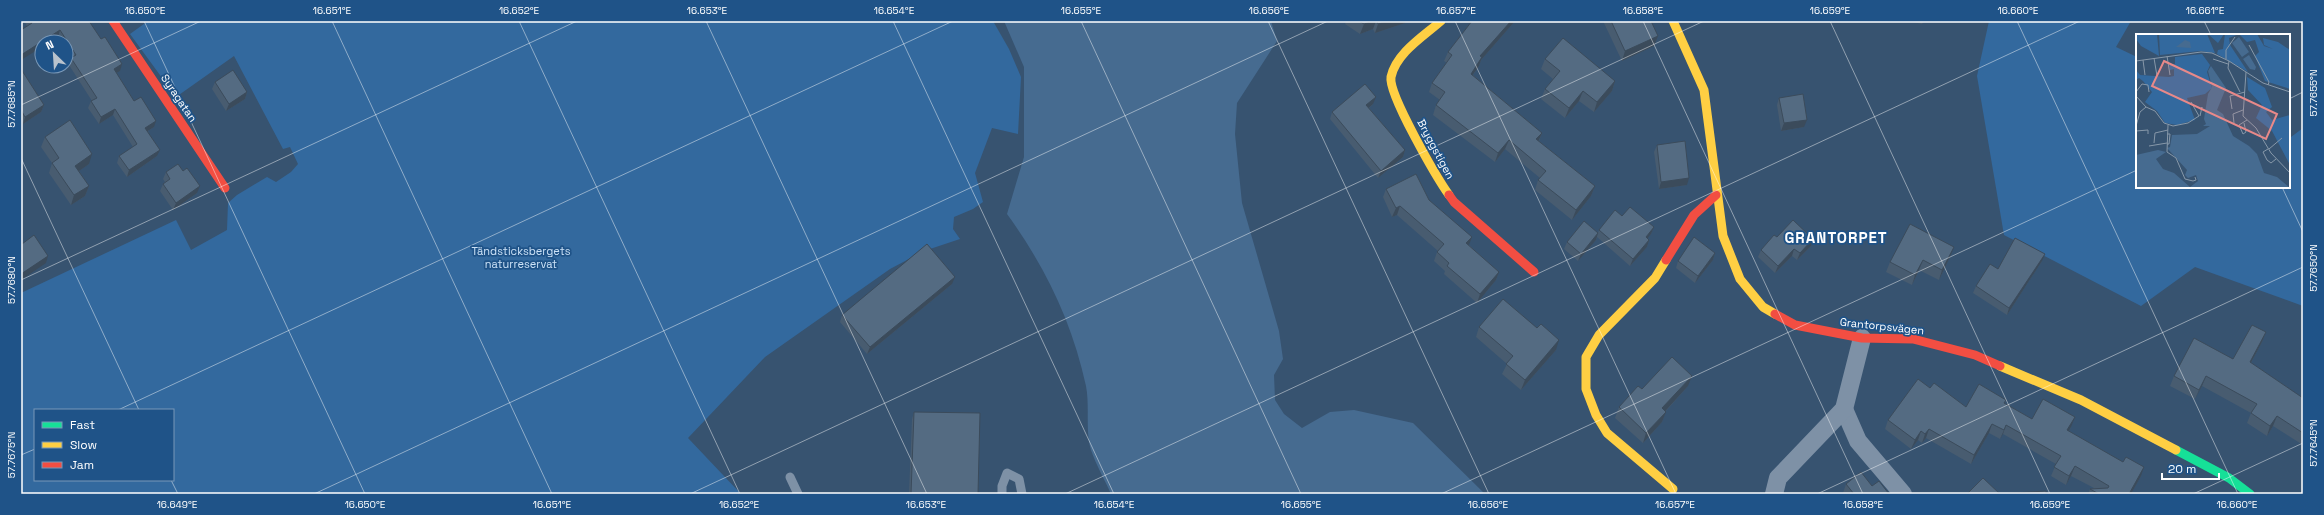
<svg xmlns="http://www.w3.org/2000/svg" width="2324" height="515" font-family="'Space Grotesk',sans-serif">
<rect width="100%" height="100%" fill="#375370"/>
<g fill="#33699e" fill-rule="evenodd">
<path d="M148 21H993L1009 49 1021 77 1018 134 992 128 975 173 983 202 973 209 954 217 953 229 960 239 924 251 890 269 765 357 688 438 741 494H21V293L176 220 191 250 227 230 228 203 237 195 267 177 276 182 291 172 298 164 290 147 283 149 234 56 176 97 130 34ZM35 410H173V480H35Z"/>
<polygon points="1989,21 2131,21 2116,47 2137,57 2137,187 2289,187 2289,136 2291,137 2303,128 2303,306 2195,267 2141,306 2004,235 1977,76"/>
</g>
<path fill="#466b90" d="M1004 21H1271L1277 41 1237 103 1235 134 1242 203 1279 331 1283 359 1274 375 1275 400 1284 414 1302 428 1330 412 1354 410 1413 423 1485 494H1111C1105 480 1096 465 1091 450 1085 430 1090 407 1086 386 1072 322 1046 268 1007 214L1024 157V67Z"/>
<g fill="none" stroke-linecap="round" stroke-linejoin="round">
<g stroke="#7e91a6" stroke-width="9">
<polyline points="790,477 798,494"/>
<polyline points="1002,494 1002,486 1007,473 1019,479 1022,494"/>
</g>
<g stroke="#7e91a6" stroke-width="18">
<polyline points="1844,409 1858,441 1903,494"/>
<polyline points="1774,494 1778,478 1844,409 1862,338"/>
</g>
<polyline stroke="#16e098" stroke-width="9" points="2176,450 2229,478 2250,494"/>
<g stroke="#ffcf43" stroke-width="9">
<path d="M1441 21C1424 36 1396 53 1391 77 1388 94 1437 178 1449 195"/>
<polyline points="1673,21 1704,90 1723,236 1740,279 1763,307 1775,314"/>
<polyline points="1666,260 1655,278 1599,335 1586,357 1586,389 1596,415 1607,433 1673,489"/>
<polyline points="2000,366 2081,400 2176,450"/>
</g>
<g stroke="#f24e42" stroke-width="9">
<polyline points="113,21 225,188"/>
<polyline points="1449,195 1454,202 1534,272"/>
<polyline points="1666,260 1694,215 1716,195"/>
<polyline points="1775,314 1795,325 1862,338 1913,339 1975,355 2000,366"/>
</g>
</g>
<g fill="#485c70">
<polygon points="24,21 89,21 120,71 116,73 134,101 154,127 148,131 157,156 127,177 117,163 119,156 133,147 113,115 99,124 88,108 91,101 92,101 69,65 71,58 66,50 66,42 61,42 58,37 27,26"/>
<polygon points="1346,21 1406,21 1405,23 1375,33 1373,29 1360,34 1345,24"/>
<polygon points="1472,21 1515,21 1481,60 1479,66 1473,75 1542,133 1539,141 1595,186 1591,196 1572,220 1535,190 1538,180 1540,178 1505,149 1495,162 1433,115 1436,105 1440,100 1429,92 1432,83 1447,63 1444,61 1448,52"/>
<polygon points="1603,21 1651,21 1654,46 1622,61"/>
<polygon points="1909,21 1924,21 1922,24"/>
<polygon points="1545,59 1615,81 1612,91 1594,112 1579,101 1565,118 1541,99 1545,89 1553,79 1541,69"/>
<polygon points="21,69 44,105 41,112 23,124 21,121"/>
<polygon points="215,82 247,92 245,99 226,111 212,89"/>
<polygon points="1779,98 1804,127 1781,131 1777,105"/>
<polygon points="1373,104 1369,108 1405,150 1403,157 1378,178 1330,119 1332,112"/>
<polygon points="45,137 89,164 79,171 89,186 85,196 71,205 49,173 52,163 41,147"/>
<polygon points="1657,145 1687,185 1659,189 1654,152"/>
<polygon points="183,171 197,193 173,210 160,191 163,184 165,182 163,179 166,172"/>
<polygon points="1386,189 1429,200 1469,245 1499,272 1496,280 1477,303 1444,274 1445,271 1434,261 1437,252 1438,251 1397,215 1392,217 1383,197"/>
<polygon points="1654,227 1651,234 1647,239 1649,240 1647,247 1630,266 1597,237 1596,240 1578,261 1564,249 1567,242 1598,233 1599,230"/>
<polygon points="1777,237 1811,246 1797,260 1792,256 1775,273 1758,257 1761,250"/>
<polygon points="1715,253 1713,260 1695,283 1676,268 1678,261"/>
<polygon points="1950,257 1939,280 1919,270 1912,285 1886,272 1890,262"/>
<polygon points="2042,261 2007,315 1973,293 1976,286 1998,269"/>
<polygon points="952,284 867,354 840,322 842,315"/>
<polygon points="1479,327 1556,350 1521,390 1502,374 1507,364 1476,337"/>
<polygon points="2266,332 2262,342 2251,363 2303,398 2303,445 2273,426 2267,436 2247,423 2251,413 2202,386 2195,399 2170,386 2174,376 2233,359"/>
<polygon points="1688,386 1666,411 1662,422 1643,443 1615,418 1619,407"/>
<polygon points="1930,388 1966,407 2006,400 2005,403 2032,419 2071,427 2069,431 2141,476 2131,494 2088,494 2090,489 2094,488 2071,476 2066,485 2051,476 2056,464 2003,434 2000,439 1989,433 1971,464 1926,438 1922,443 1918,440 1911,449 1885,429 1888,420"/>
<polygon points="914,412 978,494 909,494 912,419"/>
<polygon points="1846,484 1872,486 1889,494 1843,494 1843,493"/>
</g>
<g fill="#3b4b5b">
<polygon points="1373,21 1376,21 1373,29 1360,34 1364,24"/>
<polygon points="1386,21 1406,21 1405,23 1375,33 1378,24"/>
<polygon points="1511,21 1515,21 1481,60 1479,66 1467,83 1471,74 1480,56"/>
<polygon points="60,30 58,37 50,42 42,42 42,47 21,60 21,55"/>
<polygon points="1658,36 1654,46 1622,61 1625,51"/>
<polygon points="122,64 120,71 111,76 114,69"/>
<polygon points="1615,81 1612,91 1594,112 1597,102"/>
<polygon points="1583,91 1579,101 1565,118 1569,108"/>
<polygon points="247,92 245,99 226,111 229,104"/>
<polygon points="1376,97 1373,104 1364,112 1366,105"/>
<polygon points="44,105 41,112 23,124 25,117"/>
<polygon points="115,109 113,115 99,124 101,117"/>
<polygon points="1807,120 1804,127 1781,131 1784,123"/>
<polygon points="156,121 154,127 143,134 145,128"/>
<polygon points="1542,133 1538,142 1536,139"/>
<polygon points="1509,140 1505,149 1495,162 1498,153"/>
<polygon points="160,150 157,156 127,177 129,170"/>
<polygon points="1405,150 1403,157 1378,178 1381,171"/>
<polygon points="92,154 89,164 72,176 75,166"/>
<polygon points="1689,178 1687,185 1659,189 1661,182"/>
<polygon points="89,186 85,196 71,205 74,195"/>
<polygon points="200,186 197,193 173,210 176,203"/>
<polygon points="1595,186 1591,196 1572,220 1576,210"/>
<polygon points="1400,206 1397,215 1392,217 1396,208"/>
<polygon points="1654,227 1651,234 1643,244 1646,237"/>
<polygon points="1598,233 1596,240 1578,261 1581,254"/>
<polygon points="1472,237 1469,245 1466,243"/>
<polygon points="1813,239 1811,246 1797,260 1800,253"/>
<polygon points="1649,240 1647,247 1630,266 1633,259"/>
<polygon points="1954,247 1950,257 1939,280 1942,270"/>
<polygon points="1794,249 1792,256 1775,273 1778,266"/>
<polygon points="1715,253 1713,260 1695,283 1698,276"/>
<polygon points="2045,254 2042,261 2007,315 2009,308"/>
<polygon points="48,256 46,263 21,280 21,274"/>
<polygon points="1923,260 1919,270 1912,285 1915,275"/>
<polygon points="1499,272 1496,280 1477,303 1480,294"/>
<polygon points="955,277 952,284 867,354 870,347"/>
<polygon points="2266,332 2262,342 2246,372 2250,362"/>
<polygon points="1559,340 1556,350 1521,390 1525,380"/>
<polygon points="1692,376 1688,386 1659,418 1662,408"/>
<polygon points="2206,376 2202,386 2195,399 2199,390"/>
<polygon points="1666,412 1662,422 1643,443 1646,433"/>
<polygon points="2277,416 2273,426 2267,436 2270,426"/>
<polygon points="2075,417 2071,427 2064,440 2067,430"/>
<polygon points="1992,424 1989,433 1971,464 1974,455"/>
<polygon points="2006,425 2003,434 2000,439 2004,430"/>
<polygon points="1929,429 1926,438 1922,443 1925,434"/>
<polygon points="1921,431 1918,440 1911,449 1915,440"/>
<polygon points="2075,466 2071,476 2066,485 2069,476"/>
<polygon points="2144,467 2141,476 2131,494 2129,494"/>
</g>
<g fill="#546b82" stroke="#3b4b5b">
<polygon points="31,21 89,21 101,39 105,37 122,64 114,69 134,101 141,97 156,121 145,128 160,150 129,170 119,156 137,144 115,109 101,117 91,101 97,98 71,58 76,55 60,30 21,55 21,30 32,23"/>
<polygon points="1359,21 1373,21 1364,24"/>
<polygon points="1377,21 1386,21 1378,24"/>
<polygon points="1472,21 1511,21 1480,56 1482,57 1471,74 1542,133 1536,139 1595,186 1576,210 1538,180 1546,171 1509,140 1498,153 1436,105 1445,92 1432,83 1452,55 1448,52"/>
<polygon points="1611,21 1651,21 1658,36 1625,51"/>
<polygon points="1563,38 1615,81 1597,102 1583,91 1569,108 1545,89 1560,71 1545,59"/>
<polygon points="21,69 44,105 25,117 21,110"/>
<polygon points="233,70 247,92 229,104 215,82"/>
<polygon points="1365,84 1376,97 1366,105 1405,150 1381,171 1332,112"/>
<polygon points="1803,94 1807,120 1784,123 1779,98"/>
<polygon points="70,120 92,154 75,166 89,186 74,195 52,163 59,158 45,137"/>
<polygon points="1685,141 1689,178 1661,182 1657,145"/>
<polygon points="178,164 183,171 187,168 200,186 176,203 163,184 170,179 166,172"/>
<polygon points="1416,174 1429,200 1472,237 1466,243 1499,272 1480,294 1447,266 1449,263 1437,252 1444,244 1400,206 1396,208 1386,189"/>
<polygon points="1630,207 1654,227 1646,237 1649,240 1633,259 1599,230 1615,210 1622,216"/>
<polygon points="1793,220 1813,239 1800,253 1794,249 1778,266 1761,250 1774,235 1777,237"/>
<polygon points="1584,221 1598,233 1581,254 1567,242"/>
<polygon points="1910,224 1954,247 1942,270 1923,260 1915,275 1890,262"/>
<polygon points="34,235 48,256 21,274 21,243 22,244"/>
<polygon points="1694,237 1715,253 1698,276 1678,261"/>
<polygon points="2015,238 2045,254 2009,308 1976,286 1990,264 1998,269"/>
<polygon points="927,244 955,277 870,347 842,315"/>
<polygon points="1503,299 1537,328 1541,324 1559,340 1525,380 1506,364 1513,356 1479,327"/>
<polygon points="2252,325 2266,332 2250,362 2303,398 2303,433 2277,416 2270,426 2251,413 2257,404 2206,376 2199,390 2174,376 2194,338 2233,359"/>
<polygon points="1672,357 1692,376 1662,408 1666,412 1646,433 1619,407 1638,386 1642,389"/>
<polygon points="1918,379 1930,388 1934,383 1966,407 1979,384 2006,400 2004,403 2032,419 2043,399 2075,417 2067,430 2123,462 2126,457 2144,467 2129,494 2099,494 2090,489 2108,488 2109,486 2075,466 2069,476 2054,467 2061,456 2006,425 2004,430 1992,424 1974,455 1929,429 1925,434 1921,431 1915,440 1888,420"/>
<polygon points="914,412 980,413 978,494 911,494"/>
<polygon points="1861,472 1872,486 1879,481 1889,494 1854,494 1846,484"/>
<polygon points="1983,478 2000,494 2046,491 2046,494 1967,494"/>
</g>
<path fill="none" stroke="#fff" stroke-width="1" stroke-opacity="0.45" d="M144 21 365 494M332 21 552 494M519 21 740 494M706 21 927 494M893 21 1114 494M1081 21 1301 494M1268 21 1489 494M1455 21 1676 494M1643 21 1863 494M1830 21 2050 494M2017 21 2238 494M2204 21 2211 35M2289 99 2303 92M21 105 201 21M21 158 139 410M2282 187 2303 232M21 280 577 21M118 410 953 21M21 455 35 449M171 480 178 494M314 494 1328 21M690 494 1704 21M1065 494 2080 21M1441 494 2137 170M1817 494 2303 267M2193 494 2303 443"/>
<g text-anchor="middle" stroke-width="3.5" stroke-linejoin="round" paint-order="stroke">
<g font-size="11" fill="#fff" stroke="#1f5388">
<text transform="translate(179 98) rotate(56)" y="4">Syragatan</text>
<text transform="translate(1436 149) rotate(62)" y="4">Bryggstigen</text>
<text transform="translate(1882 326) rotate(6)" y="4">Grantorpsvägen</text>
</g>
<g font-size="11" fill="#cde3f8" stroke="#1f5388">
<text x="521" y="255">Tändsticksbergets<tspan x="521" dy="13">naturreservat</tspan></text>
</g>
<g font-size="15" font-weight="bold" letter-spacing="1" fill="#fff" stroke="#1f5388">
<text x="1836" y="243">GRANTORPET</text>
</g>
</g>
<g transform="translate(2136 34)">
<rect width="154" height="154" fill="#375370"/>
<path d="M0 0H21L23 22 5 12 0 5ZM23 0H71L79 19 64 17 58 5 64 17 24 21ZM72 0H88L82 9ZM89 0H103L93 4 94 11 112 38 81 20 82 16 87 15ZM103 0H121L128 12 137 15 128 11 127 4 142 8 154 16V55L129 47 119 22 123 18 119 6 111 8ZM66 20 74 31 71 38 76 54 69 60 51 64 59 86 41 91 29 89 21 77 9 68 16 58 7 47 3 44 0 46V36L4 41 33 43 38 42V35L34 36 33 31 39 30V23ZM111 43 129 54 136 73 130 78 136 86 154 81V131L136 97 120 84 126 71 112 56Z" fill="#33699e"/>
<path d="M103 3 113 18 106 23 96 9ZM49 6 54 8 55 14 40 13ZM113 21 120 33 119 36 114 35 107 25ZM75 32 90 54 81 76 87 80 97 102 113 112 121 120 128 139 141 143 154 154H0V121L22 116 30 118 20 125 27 135 38 139 54 153 62 147 60 141 52 144 49 141 51 136 31 114 34 113 36 101 61 100 74 92H67L70 90 68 85 72 60 76 53 72 37Z" fill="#466b90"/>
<path fill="none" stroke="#8798a9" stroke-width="1" d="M113 11 133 48 132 51M31 22 34 41M18 24 21 42M77 25 92 30M90 25V16L99 3M7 26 9 41M0 27 65 18 76 19 93 27 127 49 154 58M93 27 92 34 104 58M110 38 107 82 120 94 135 119 154 139M0 58 6 50 12 51 13 58M0 62 10 73M55 68 63 82M96 75 94 62 109 58M64 82 66 73 65 76M98 89 97 80 107 76M108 89 110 98 107 100 103 91 111 86M32 91 31 118 40 124 49 145 57 147 60 146 59 143M0 92 4 78 10 73 19 77 28 89 37 92 52 89 63 82M0 97 12 96V100M18 109 19 99 32 96M31 110H33L34 100H31M13 112 31 109M132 115 127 118 131 126 135 129 140 125M133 115 146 104"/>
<path fill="#e88989" fill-opacity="0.15" stroke="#e88989" stroke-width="2" d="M28 27 141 80 130 105 16 52Z"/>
<rect width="154" height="154" fill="none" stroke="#fff" stroke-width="2"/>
</g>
<rect width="2324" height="515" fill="none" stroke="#1f5388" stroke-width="44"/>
<rect x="34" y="409" width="140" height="72" fill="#1f5388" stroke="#7998b8"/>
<rect x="42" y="422" width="20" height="6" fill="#16e098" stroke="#7998b8"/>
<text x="70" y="429" font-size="12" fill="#ffffff">Fast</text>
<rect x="42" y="442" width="20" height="6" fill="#ffcf43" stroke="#7998b8"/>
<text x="70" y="449" font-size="12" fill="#ffffff">Slow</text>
<rect x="42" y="462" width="20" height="6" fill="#f24e42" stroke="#7998b8"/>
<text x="70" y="469" font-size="12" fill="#ffffff">Jam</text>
<g transform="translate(54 54) rotate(335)"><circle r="19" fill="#1f5388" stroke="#7998b8"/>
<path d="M0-3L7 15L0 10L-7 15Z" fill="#b9c3cd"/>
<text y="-6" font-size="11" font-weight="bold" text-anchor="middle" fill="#ffffff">N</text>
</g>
<path d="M2162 473v6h57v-6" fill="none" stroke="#ffffff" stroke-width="2"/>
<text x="2168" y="473" font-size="12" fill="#ffffff" stroke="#1f5388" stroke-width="3" paint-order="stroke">20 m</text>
<rect x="22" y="22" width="2280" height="471" fill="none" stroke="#fff" stroke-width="1.5"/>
<g font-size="10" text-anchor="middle" fill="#fff">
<text x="145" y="14">16.650°E</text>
<text x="332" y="14">16.651°E</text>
<text x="519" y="14">16.652°E</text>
<text x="707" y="14">16.653°E</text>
<text x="894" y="14">16.654°E</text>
<text x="1081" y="14">16.655°E</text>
<text x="1269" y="14">16.656°E</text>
<text x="1456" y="14">16.657°E</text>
<text x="1643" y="14">16.658°E</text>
<text x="1830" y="14">16.659°E</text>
<text x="2018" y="14">16.660°E</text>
<text x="2205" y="14">16.661°E</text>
<text transform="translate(2313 93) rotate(-90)" y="4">57.7655°N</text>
<text transform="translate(11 104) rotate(-90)" y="4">57.7685°N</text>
<text transform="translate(2313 268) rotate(-90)" y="4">57.7650°N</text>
<text transform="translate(11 280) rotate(-90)" y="4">57.7680°N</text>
<text transform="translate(2313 443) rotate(-90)" y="4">57.7645°N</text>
<text transform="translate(11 455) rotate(-90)" y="4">57.7675°N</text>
<text x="177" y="508">16.649°E</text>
<text x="365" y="508">16.650°E</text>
<text x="552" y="508">16.651°E</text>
<text x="739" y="508">16.652°E</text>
<text x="926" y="508">16.653°E</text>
<text x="1114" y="508">16.654°E</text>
<text x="1301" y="508">16.655°E</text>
<text x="1488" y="508">16.656°E</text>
<text x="1675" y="508">16.657°E</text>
<text x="1863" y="508">16.658°E</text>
<text x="2050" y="508">16.659°E</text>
<text x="2237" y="508">16.660°E</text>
</g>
</svg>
